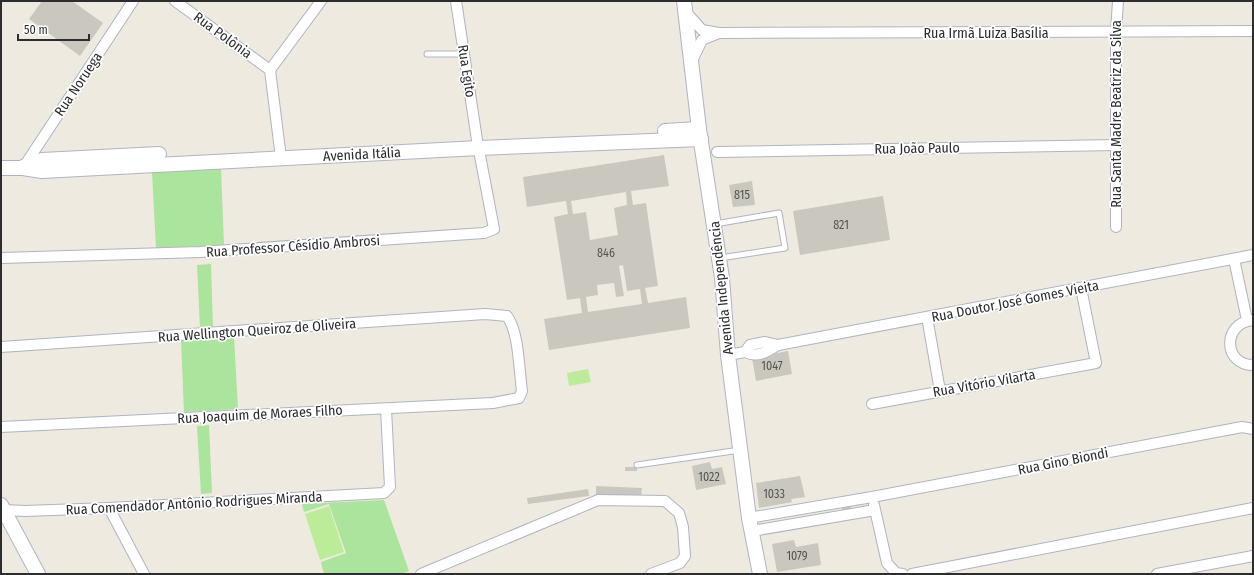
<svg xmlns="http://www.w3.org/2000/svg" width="1254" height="575" font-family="'Fira Sans Condensed',sans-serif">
<rect width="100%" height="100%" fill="#eeeadf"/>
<g fill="#abe49c">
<polygon points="221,169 224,245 156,248 152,172"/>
<polygon points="211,264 213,327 200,328 197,265"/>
<polygon points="234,337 238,409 184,412 181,340"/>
<polygon points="209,425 212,493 201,494 197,426"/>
<polygon points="384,500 409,571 402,574 324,574 321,562 346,553 329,504 304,512 302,504"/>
</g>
<g fill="#bdec98">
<polygon points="588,369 591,382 569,386 567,373"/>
<polygon points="329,506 344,552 320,560 305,514"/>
</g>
<g fill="#cac8be" fill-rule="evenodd">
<polygon points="42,1 72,1 103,23 80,56 29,19"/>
<path d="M664 155 669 186 631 191 633 205 646 203 658 286 645 288 648 303 686 297 690 328 549 350 544 319 582 313 580 298 567 300 554 217 568 214 566 201 527 207 523 177ZM626 192 627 205 614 208 618 235 590 240 586 212 573 214 571 201ZM623 265 627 291 640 289 642 304 588 312 586 297 598 295 597 285 614 283 616 297 624 296 619 266Z"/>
<polygon points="752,181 755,205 733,207 729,185"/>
<polygon points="883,196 890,240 800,255 793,211"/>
<polygon points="788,351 792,374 756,381 752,358"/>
<polygon points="710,462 712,469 722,467 726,484 696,490 692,466"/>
<rect x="625" y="467" width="12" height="4"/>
<polygon points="800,476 805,497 791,499 792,502 759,508 756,483"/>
<polygon points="596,486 642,488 641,498 596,496"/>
<polygon points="588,489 589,496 528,504 527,498"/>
<polygon points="851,504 851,509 842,510 842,506"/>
<polygon points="794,540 796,547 818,543 821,565 777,572 772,544"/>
</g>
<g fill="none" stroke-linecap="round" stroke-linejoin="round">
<g stroke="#b3b3c0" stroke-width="7">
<g id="service">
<polyline points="427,54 464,54"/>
<polyline points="715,224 779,213 785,248 720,258"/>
<polyline points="637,465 740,450"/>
</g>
</g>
<g stroke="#b3b3c0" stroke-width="12">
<g id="minor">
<polyline points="175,1 270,70"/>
<polyline points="686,12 702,30 719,33 1253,31"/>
<polyline points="692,61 702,40 719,33"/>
<polyline points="270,70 281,158"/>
<polyline points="270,70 321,1"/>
<polyline points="717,152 1116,145"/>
<polyline points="23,168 133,1"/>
<polyline points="1116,227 1116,32 1118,1"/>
<polyline points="1,258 200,252 484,233 494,229 477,140 456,1"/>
<polyline points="1234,259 1247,320"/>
<polyline points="927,317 940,391"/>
<path d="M1253 320C1222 323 1223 365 1253 365"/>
<path d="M1 347 485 314 507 316C519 332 519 370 522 391L519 398 493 403 1 427"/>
<path d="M745 352C757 358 767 352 778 345L1253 255"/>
<polyline points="728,355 745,352 750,345 765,342 778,345"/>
<polyline points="872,404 1096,363 1081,288"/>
<polyline points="874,505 887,563 896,573 903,574"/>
<polyline points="109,508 144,574"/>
<polyline points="4,510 25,511 109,508 384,493 390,487 386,409"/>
<polyline points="749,518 872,497 1242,427 1253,429"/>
<polyline points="752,531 875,510"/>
<polyline points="421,574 598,500 665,501 679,513 683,527 685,556 680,563 651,574"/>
<polyline points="912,574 1253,508"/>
<polyline points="1157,574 1253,556"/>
</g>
</g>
<g stroke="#b3b3c0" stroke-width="16">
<g id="secondary">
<polyline points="684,1 699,129 722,278 728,355 749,518 760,574"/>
<polyline points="665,131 699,129"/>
<polyline points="23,167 42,160 159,154"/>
<polyline points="1,168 23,168 42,171 479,148 701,139"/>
<polyline points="1,505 38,574"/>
</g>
</g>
<use href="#service" stroke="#fff" stroke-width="5"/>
<use href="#minor" stroke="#fff" stroke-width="10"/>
<use href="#secondary" stroke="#fff" stroke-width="14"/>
</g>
<g text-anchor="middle" stroke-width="3.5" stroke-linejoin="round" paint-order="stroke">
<g font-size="12" fill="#545451">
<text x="742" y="199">815</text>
<text x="841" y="229">821</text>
<text x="606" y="257">846</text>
<text x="772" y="370">1047</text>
<text x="709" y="481">1022</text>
<text x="774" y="498">1033</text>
<text x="797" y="560">1079</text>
</g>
<g font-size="14" fill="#2d2d2d" stroke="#fff">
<text x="986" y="38">Rua Irmã Luiza Basília</text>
<text transform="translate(223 35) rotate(36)" y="5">Rua Polônia</text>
<text transform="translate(467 71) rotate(81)" y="5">Rua Egito</text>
<text transform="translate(78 84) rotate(-56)" y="5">Rua Noruega</text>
<text transform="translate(1116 114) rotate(-90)" y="5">Rua Santa Madre Beatriz da Silva</text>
<text transform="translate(917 148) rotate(-1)" y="5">Rua João Paulo</text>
<text transform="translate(362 154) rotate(-3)" y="5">Avenida Itália</text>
<text transform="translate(293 246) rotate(-4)" y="5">Rua Professor Césídio Ambrosi</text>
<text transform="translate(721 288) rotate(-96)" y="5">Avenida Independência</text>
<text transform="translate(1015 301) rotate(-11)" y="5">Rua Doutor José Gomes Vieita</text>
<text transform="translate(257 330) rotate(-4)" y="5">Rua Wellington Queiroz de Oliveira</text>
<text transform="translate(984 383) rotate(-10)" y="5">Rua Vitório Vilarta</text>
<text transform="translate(260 414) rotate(-3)" y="5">Rua Joaquim de Moraes Filho</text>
<text transform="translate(1063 461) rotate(-11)" y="5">Rua Gino Biondi</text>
<text transform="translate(194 503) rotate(-3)" y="5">Rua Comendador Antônio Rodrigues Miranda</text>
</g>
</g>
<rect width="1254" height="575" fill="none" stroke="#2d2d2d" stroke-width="4"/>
<path d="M18 34v6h71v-6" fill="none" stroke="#2d2d2d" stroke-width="2"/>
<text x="24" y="34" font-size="12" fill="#2d2d2d" stroke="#ffffff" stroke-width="3" paint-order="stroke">50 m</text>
</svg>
